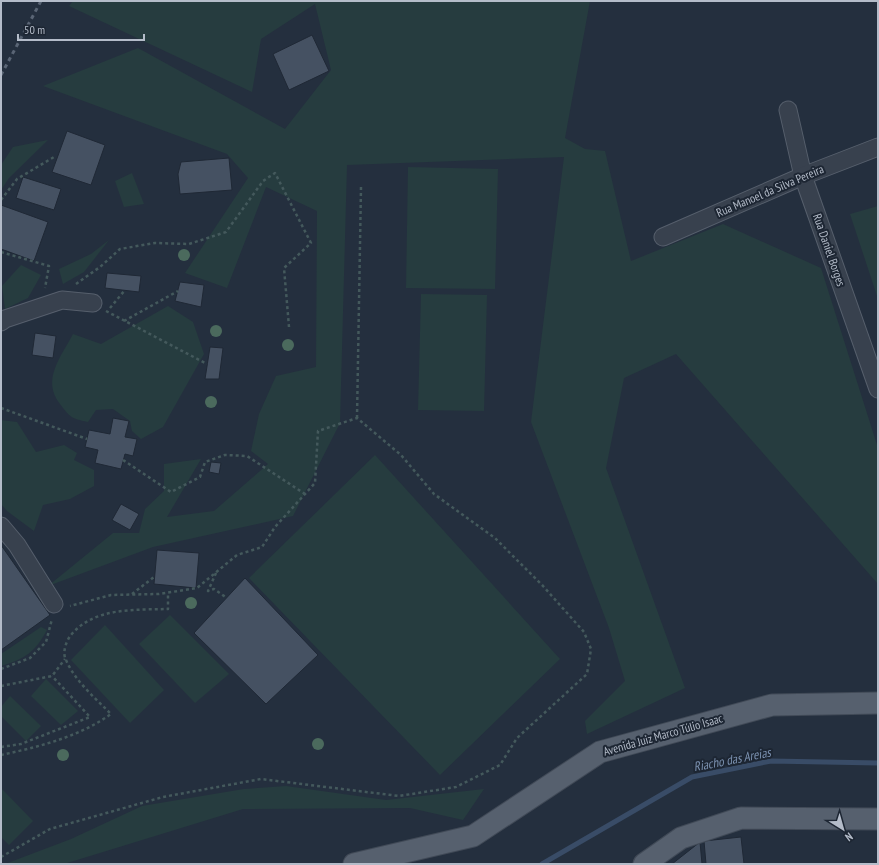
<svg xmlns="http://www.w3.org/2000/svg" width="879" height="865" font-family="'PT Sans Narrow',sans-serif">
<rect width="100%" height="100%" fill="#242f3e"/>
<g fill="#263c3f">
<polygon points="73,1 590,1 565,138 585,149 605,151 631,261 723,224 821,268 878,448 878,584 676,354 624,378 606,468 685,688 587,734 585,721 625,681 609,628 531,422 564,157 347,165 340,423 293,516 153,547 48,586 113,533 139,533 145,509 164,491 164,464 201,459 167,517 214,511 268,464 251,451 259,414 276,376 316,367 317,211 266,187 227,288 185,273 248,178 227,154 43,86 138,48 285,129 331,70 315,4 261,39 252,92 69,6"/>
<polygon points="48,140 9,178 1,190 1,165 13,147"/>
<polygon points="408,167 498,169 495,289 406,288"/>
<polygon points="132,173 144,204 124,207 115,181"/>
<polygon points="878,206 878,299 850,214"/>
<polygon points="109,240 84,272 63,284 59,269 91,254"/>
<polygon points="21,265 41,275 28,298 5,309 2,286"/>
<polygon points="421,294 487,295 484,411 418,410"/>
<path d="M168 306 193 322 204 354 163 427 141 439 132 431 130 421 113 409 96 410 88 422C70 418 71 418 60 404 41 380 61 357 73 334L101 344Z"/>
<polygon points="1,420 17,422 36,452 64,445 77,453 74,460 94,470 94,486 70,499 43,505 34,531 7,511 1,504"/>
<polygon points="375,455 560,659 440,775 249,578"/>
<polygon points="170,615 229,674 195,703 139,644"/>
<polygon points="105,625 164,690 130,723 71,660"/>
<path d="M41 627 47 630C35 652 25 659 1 666V654Z"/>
<polygon points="46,679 78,711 61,725 31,696"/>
<polygon points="10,696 41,726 26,741 1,716 1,707"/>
<polygon points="286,786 386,800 484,789 463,820 410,808 243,809 64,864 5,864 71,839 142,806 244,789"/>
<polygon points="1,788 33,821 9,845 1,837"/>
</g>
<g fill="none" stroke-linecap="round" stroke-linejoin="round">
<polyline stroke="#394c67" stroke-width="5" points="542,864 692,777 771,761 878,763"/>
</g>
<g fill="#455162" stroke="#1f2835">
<polygon points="312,35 329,71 289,90 273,54"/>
<polygon points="67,131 105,145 91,185 52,172"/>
<polygon points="229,158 232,190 180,194 178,174 181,162"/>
<polygon points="23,177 61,189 54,210 16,198"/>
<polygon points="1,205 48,222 34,261 1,249"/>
<polygon points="107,273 141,276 139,292 105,288"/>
<polygon points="180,282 204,285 201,307 175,301"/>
<polygon points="35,333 56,336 53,358 32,355"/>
<polygon points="210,347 223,348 219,379 205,379"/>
<polygon points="113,418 129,421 125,437 137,439 133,456 125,454 121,469 95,463 98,450 85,447 89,430 110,434"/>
<polygon points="211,462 221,463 219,474 209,472"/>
<polygon points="121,504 139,514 130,530 112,520"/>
<polygon points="1,545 50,615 1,650"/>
<polygon points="157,550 199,553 196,588 154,584"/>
<polygon points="245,578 318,655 266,704 194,633"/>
<polygon points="741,837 744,864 706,864 704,841"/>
<polygon points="700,842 702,864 672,864"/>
</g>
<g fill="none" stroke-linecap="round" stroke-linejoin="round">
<g stroke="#565f6c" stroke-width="19">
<g id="minor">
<polyline points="788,110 803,176 878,389"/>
<polyline points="663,237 803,176 878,147"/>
<polyline points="1,322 5,319 62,300 93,303"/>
<polyline points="1,526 17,545 54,604"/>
</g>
</g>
<g stroke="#414a57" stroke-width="23">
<g id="major">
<polyline points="354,864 473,836 600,752 772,705 878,703"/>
<polyline points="644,864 681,838 741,818 878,819"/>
</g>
</g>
<g stroke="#44595c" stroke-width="2.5" stroke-dasharray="3 3" stroke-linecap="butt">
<polyline points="1,200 17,179 54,157"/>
<polyline points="1,252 49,266 45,288"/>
<polyline points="76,284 100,267 120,249 155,243 189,244 226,232 263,181 275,173 311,243 284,268 289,327"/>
<polyline points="110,308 125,290"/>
<polyline points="106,311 207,364"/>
<polyline points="124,321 178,291"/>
<polyline points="1,408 87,439"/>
<polyline points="357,418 361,187"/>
<polyline points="123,460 171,492 200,477 205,462 225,455 247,456 305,494"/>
<polyline points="216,573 208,591 214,589 227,598"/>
<polyline points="132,594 154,577"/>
<polyline points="1,669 30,658 46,642 52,619"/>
<polyline points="1,686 52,676 65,659"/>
<polyline points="1,747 21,744 90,717 52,676"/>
<path d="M1 755C38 747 79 737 111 714 95 698 75 681 66 660 62 653 66 641 71 635 94 607 135 610 168 609V593"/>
<polyline points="1,857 50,829 163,797 261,779 399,796 456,787 500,765 517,738 587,674 591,649 584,632 543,586 495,538 434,494 401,455 357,418 318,431 315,483 275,527 262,547 237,555 197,588 159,594 111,595 70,606"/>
</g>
<use href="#minor" stroke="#38414e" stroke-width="17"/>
<use href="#major" stroke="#56606e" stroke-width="21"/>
<polyline stroke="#5a6575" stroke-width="3" stroke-dasharray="4 4" stroke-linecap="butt" points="1,75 41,1"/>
</g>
<g fill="#4b6a5d">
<circle cx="184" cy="255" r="6"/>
<circle cx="216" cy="331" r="6"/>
<circle cx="288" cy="345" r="6"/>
<circle cx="211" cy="402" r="6"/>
<circle cx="191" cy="603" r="6"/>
<circle cx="318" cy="744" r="6"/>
<circle cx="63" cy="755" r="6"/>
</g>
<g text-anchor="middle" stroke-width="4" stroke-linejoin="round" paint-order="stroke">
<g font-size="12" fill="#b4bcc9" stroke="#1d2633">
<text transform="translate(770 191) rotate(-23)" y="4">Rua Manoel da Silva Pereira</text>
<text transform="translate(829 250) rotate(71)" y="4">Rua Daniel Borges</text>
<text transform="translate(663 735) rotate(-16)" y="4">Avenida Juiz Marco Túlio Isaac</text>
</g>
<g font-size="13" font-style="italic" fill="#7c92b1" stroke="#1d2633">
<text transform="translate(732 759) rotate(-11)" y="5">Riacho das Areias</text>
</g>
</g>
<rect width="879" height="865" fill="none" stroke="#b4bcc9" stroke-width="4"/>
<g transform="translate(843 829) rotate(143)" stroke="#1d2633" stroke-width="3" paint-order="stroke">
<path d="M0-3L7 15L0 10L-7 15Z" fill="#b4bcc9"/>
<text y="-6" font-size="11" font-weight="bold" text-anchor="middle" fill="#b4bcc9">N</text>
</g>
<path d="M18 34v6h126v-6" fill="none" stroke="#b4bcc9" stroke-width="2"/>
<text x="24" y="34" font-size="12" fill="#b4bcc9" stroke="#1d2633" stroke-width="3" paint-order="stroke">50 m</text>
</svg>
